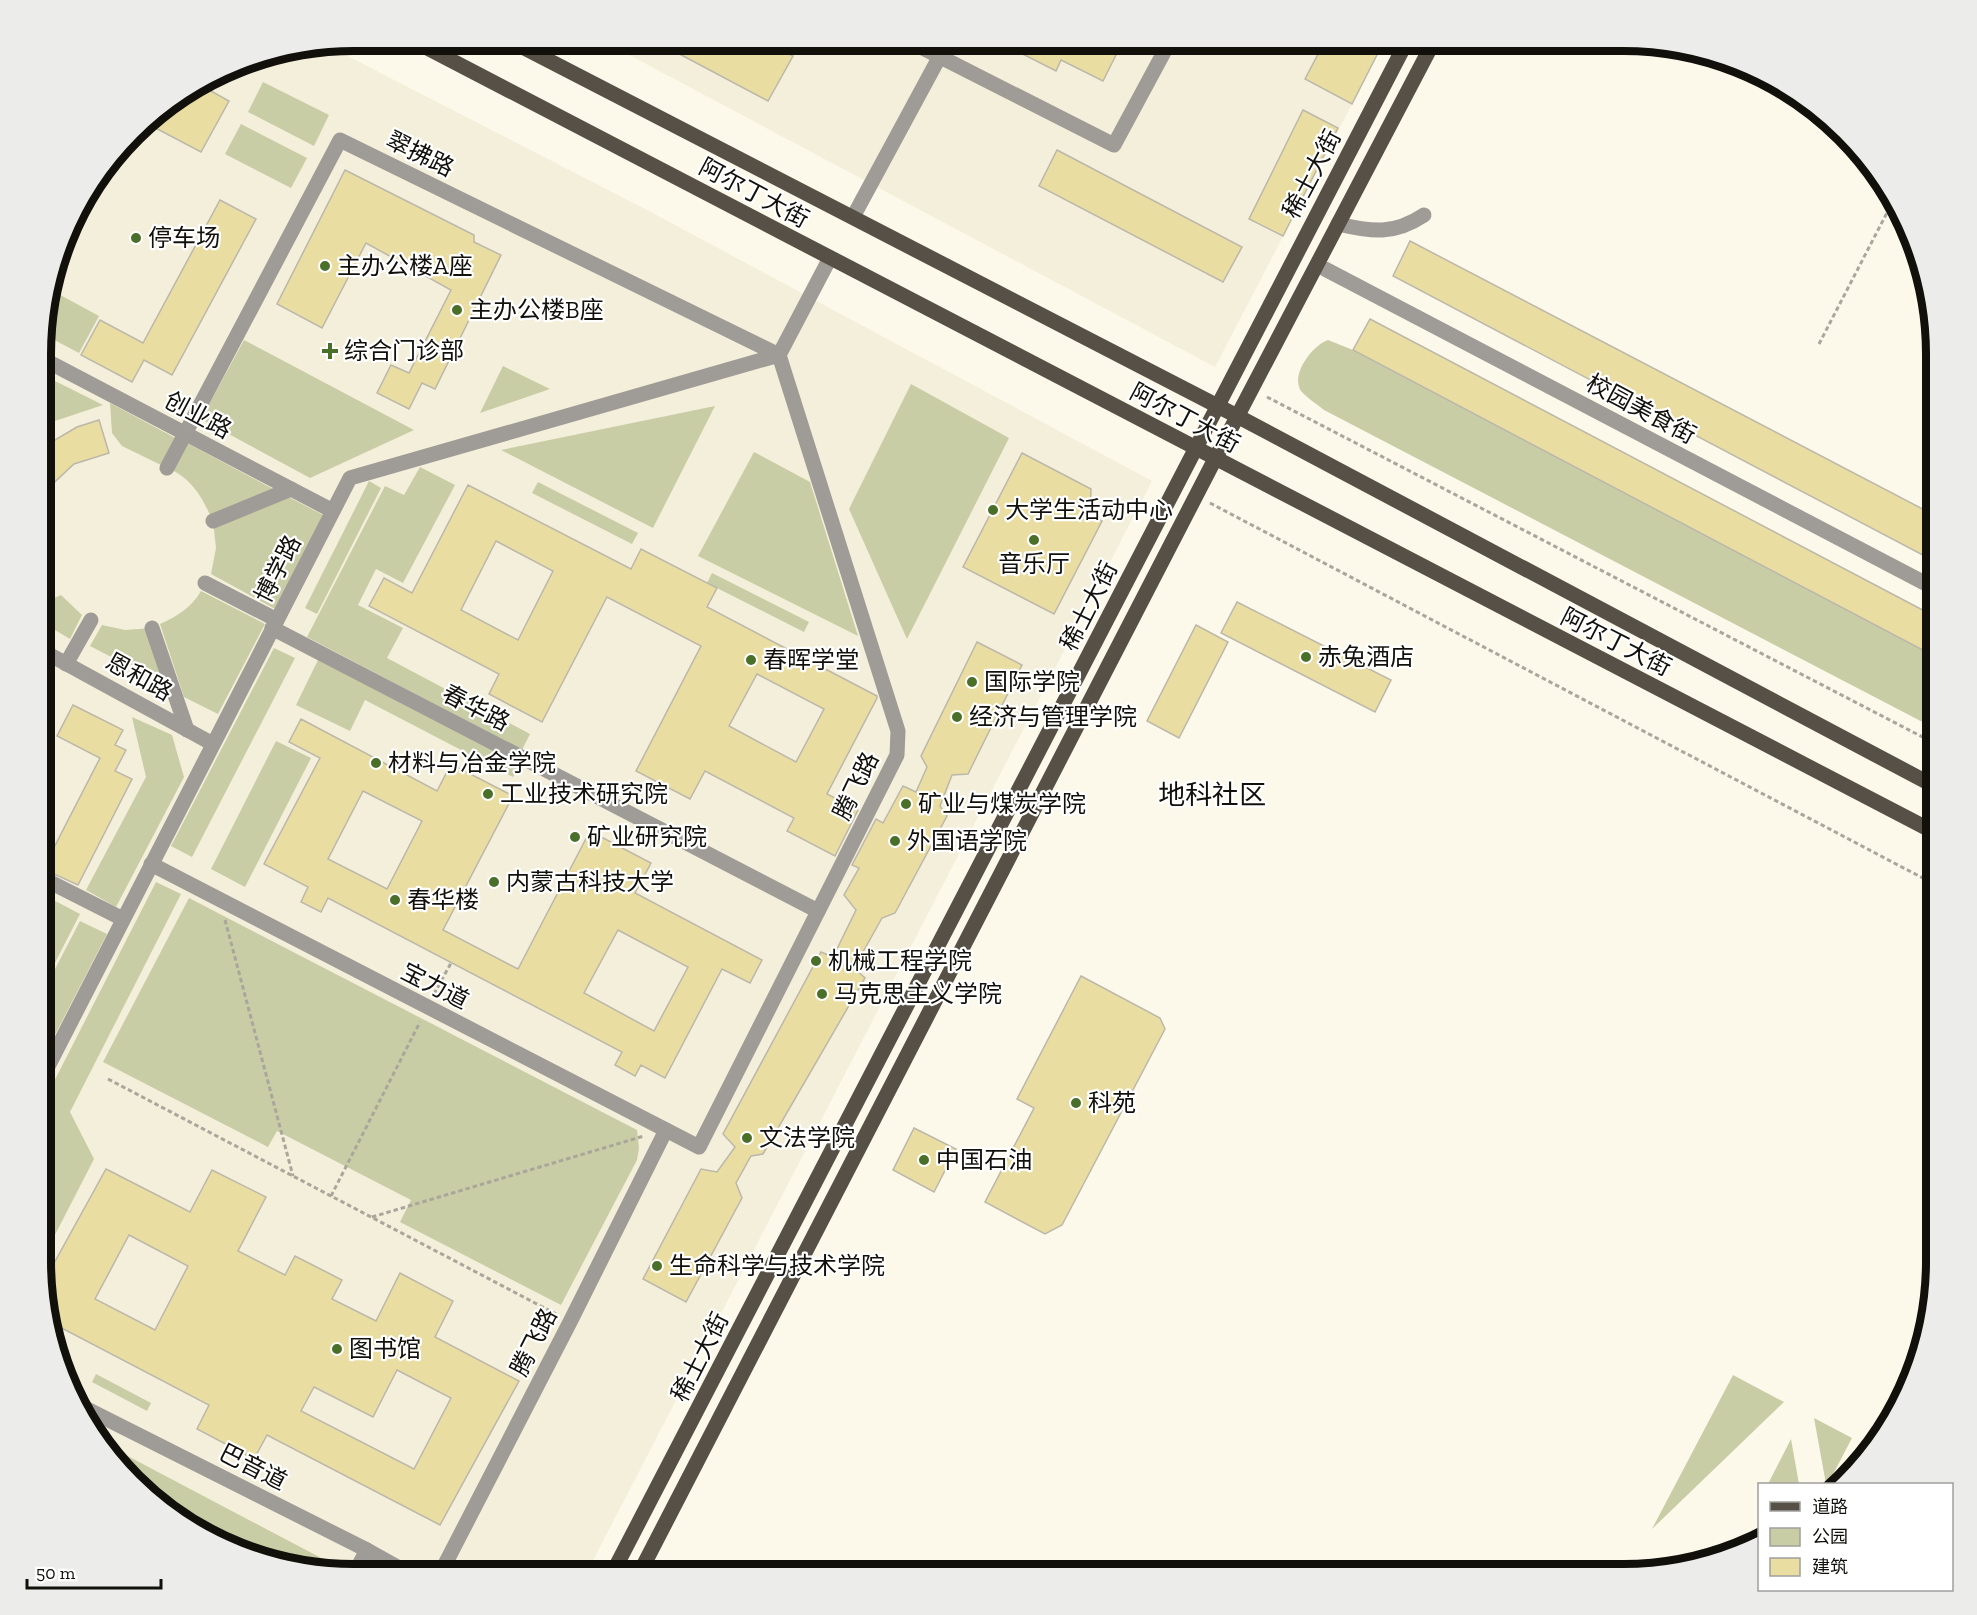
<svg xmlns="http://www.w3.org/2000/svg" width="1977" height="1615" font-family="'Zilla Slab','Noto Sans SC',serif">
<rect width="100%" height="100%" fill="#fcf9eb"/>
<g fill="#f4efda">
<polygon points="603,41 1385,41 1215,367"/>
<polygon points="326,45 649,211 1152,481 586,1574 333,1574 233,1551 132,1483 73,1400 41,1282 43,312 82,197 147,118 253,57"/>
</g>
<g fill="#c9cda5">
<polygon points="263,82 329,115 314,146 248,112"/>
<polygon points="241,124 307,158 291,188 225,154"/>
<polygon points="51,290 99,316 79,353 43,334 43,312"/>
<polygon points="244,340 414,430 310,478 201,419"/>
<path d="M1328 340 1353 350 1936 657V729L1324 410C1317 404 1307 398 1301 391 1290 374 1313 345 1328 340Z"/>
<polygon points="503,366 550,389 480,413"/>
<polygon points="51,379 103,405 43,425 43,396"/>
<polygon points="911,384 1009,438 907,639 849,509"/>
<polygon points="110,403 181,441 167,468 122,446 112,433"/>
<polygon points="715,406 653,528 501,450"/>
<path d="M185 442 275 490 210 515C202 497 191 479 172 470Z"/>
<polygon points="754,452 810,482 858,636 698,556"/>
<polygon points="420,467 455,485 403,583 376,569 358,605 403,628 387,658 530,734 522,750 307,637 385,486 404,495"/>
<polygon points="369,481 381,488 317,614 305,608"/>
<polygon points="538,482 638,533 632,544 532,493"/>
<polygon points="281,493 325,516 277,610 211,574 216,548 213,521"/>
<polygon points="712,573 809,622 804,632 707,583"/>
<path d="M201 591 265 624 218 714 184 697 160 624C176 617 192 607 201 591Z"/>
<polygon points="61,595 82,615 70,639 43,623 43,603"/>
<polygon points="102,625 125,630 152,628 173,689 90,646"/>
<polygon points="274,648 295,658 192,857 171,846"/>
<polygon points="318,660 522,761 513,777 365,700 350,731 296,705"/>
<polygon points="132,717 172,735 184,777 116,907 86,890 146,777"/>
<polygon points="276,741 311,758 245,887 211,869"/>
<polygon points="156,882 181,894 70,1112 94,1159 41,1262 42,1105"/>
<polygon points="42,894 80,914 42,988"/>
<polygon points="189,898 637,1130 639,1148 637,1160 561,1305 400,1222 411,1200 277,1131 268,1147 103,1062"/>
<polygon points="80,921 107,934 42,1060 42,994"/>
<polygon points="96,1374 151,1403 147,1411 92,1382"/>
<polygon points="1733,1375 1784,1402 1652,1529"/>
<polygon points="1814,1418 1852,1438 1828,1484 1826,1484"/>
<polygon points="1791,1439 1799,1484 1768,1484"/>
<polygon points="103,1443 342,1569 340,1574 233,1551 132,1483"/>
</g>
<g fill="#eadda2" stroke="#bbb8ab" stroke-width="1.5" fill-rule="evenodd">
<polygon points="655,41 764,41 793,56 768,101"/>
<polygon points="997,41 1123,41 1103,81 1061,60 1056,71"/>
<polygon points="1325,41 1384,41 1352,104 1305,79"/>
<polygon points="202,86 229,101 201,152 144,122 147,118"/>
<polygon points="1303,110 1338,128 1283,236 1249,219"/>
<polygon points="1057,150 1242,247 1223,282 1039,186"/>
<polygon points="345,170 474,235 474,242 501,255 435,389 422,383 409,409 377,393 391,365 409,373 451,290 366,243 322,328 277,304"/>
<polygon points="220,200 256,219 172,375 144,360 132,382 81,355 100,320 143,343"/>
<polygon points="1410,241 1936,516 1936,562 1393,276"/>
<polygon points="1370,319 1936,617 1936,657 1353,350"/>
<polygon points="99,420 109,453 74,464 43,493 43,447 77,427"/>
<polygon points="1022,453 1091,489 1090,515 1102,521 1054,614 963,567"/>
<path d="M468 485 631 569 641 549 717 588 707 607 877 696V698L827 794 858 810 835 856 787 831 794 818 705 771 690 799 636 771 701 646 607 597 542 722 489 694 499 674 369 606 384 578 412 593ZM496 541 553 571 518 640 461 610ZM757 674 824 709 796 762 729 726Z"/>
<polygon points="1237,602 1391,680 1375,712 1221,633"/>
<polygon points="1196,625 1228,642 1179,738 1147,721"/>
<polygon points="977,642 1022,665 968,774 952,775 940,806 947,816 895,913 882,918 854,968 865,978 763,1154 751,1156 736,1183 742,1198 686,1302 643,1279 701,1169 717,1172 735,1147 723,1134 821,952 833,957 856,910 844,895 859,868 852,865 876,819 883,823 903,786 916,792 927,767 921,756"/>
<polygon points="73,705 123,730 115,745 126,750 115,771 132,779 78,885 43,869 100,758 57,736"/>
<path d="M301 719 437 791 451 764 513 796 443 930 518 969 590 831 651 863 635 893 762 960 750 983 722 969 665 1078 641 1065 635 1076 615 1065 622 1052 328 898 321 912 301 902 308 887 264 864 320 758 289 742ZM363 791 422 821 387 889 328 859ZM618 930 688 967 654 1031 584 993Z"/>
<polygon points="1081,976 1160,1018 1165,1029 1062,1225 1045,1234 985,1202 1034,1108 1017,1099"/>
<polygon points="914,1128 956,1149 934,1192 893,1170"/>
<path d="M106 1169 190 1212 212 1170 266 1197 238 1251 285 1275 295 1256 342 1280 332 1299 376 1321 400 1273 453 1301 435 1337 519 1381 440 1525 267 1435 254 1459 197 1429 209 1405 52 1323 42 1285ZM129 1235 188 1266 155 1330 95 1299ZM397 1370 451 1398 414 1469 301 1411 314 1387 373 1417Z"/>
</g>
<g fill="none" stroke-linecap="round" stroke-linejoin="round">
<g stroke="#a9a69b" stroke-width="3" stroke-dasharray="4.5 3" stroke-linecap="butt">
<polyline points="1819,344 1892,203"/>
<polyline points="1267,397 1936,744"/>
<polyline points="1210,503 1936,885"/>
<polyline points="225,920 293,1176"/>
<polyline points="434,994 451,963"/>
<polyline points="108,1079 556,1314"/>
<polyline points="331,1196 420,1022"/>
<polyline points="372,1217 644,1136"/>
</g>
<g stroke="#9f9b96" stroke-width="15">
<polyline points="909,41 1114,145 1170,41"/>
<polyline points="853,217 940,56"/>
<path d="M1338 224C1372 232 1394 235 1424 215"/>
<polyline points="1325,269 1936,589"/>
<polyline points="779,355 830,258"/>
<polyline points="43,359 333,511"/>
<polyline points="167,468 340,140 779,355"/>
<polyline points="213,521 291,489"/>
<polyline points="205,583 277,620"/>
<polyline points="152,628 187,730"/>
<polyline points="272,628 818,911"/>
<polyline points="43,651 213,744"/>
<polyline points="66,664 91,620"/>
<polyline points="151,864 699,1147 897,755 898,731 779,355"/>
<polyline points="42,878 123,919"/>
<polyline points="42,1078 350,478 779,355"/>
<polyline points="75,1403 367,1550 410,1574"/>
<polyline points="354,1574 367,1550"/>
<polyline points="440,1574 570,1322 666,1130"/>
</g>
<g stroke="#565047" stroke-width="15">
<polyline points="414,41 1936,833"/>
<polyline points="511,41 1237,416 1936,787"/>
<polyline points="612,1574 1407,41"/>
<polyline points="639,1574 1215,459 1434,41"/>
</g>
</g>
<g fill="#4a6f29" stroke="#fff" stroke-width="2">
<circle cx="136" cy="238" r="6"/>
<circle cx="325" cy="266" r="6"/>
<circle cx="457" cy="310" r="6"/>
<path d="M327 342h6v6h6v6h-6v6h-6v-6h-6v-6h6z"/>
<circle cx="993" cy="510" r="6"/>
<circle cx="1034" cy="540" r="6"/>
<circle cx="1306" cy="657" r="6"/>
<circle cx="751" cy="660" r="6"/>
<circle cx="972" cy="682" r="6"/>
<circle cx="957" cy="717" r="6"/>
<circle cx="376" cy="763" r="6"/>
<circle cx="488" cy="794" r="6"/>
<circle cx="906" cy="804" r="6"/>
<circle cx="575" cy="837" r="6"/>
<circle cx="895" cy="841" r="6"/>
<circle cx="494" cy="882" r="6"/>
<circle cx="395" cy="900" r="6"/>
<circle cx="816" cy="961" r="6"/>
<circle cx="822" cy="994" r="6"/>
<circle cx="1076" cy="1103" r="6"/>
<circle cx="747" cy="1138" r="6"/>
<circle cx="924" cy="1160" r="6"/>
<circle cx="657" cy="1266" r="6"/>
<circle cx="337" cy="1349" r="6"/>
</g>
<g text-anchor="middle" stroke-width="4.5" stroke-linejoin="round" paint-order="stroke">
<g font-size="24" fill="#11100b" stroke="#fff">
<text transform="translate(420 154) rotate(26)" y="8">翠拂路</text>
<text transform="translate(1312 174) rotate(-62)" y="8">稀土大街</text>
<text transform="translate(754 193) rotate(28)" y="8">阿尔丁大街</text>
<text transform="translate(1641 409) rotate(28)" y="8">校园美食街</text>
<text transform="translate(198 415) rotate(28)" y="8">创业路</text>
<text transform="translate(1185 418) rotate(28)" y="8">阿尔丁大街</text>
<text transform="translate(278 569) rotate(-63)" y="8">博学路</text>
<text transform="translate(1089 606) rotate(-63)" y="8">稀土大街</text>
<text transform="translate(1616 642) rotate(27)" y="8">阿尔丁大街</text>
<text transform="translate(139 677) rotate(29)" y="8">恩和路</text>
<text transform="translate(476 708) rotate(27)" y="8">春华路</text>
<text transform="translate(856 786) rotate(-64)" y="8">腾飞路</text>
<text transform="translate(435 986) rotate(27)" y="8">宝力道</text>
<text transform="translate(534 1342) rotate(-63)" y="8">腾飞路</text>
<text transform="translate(700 1357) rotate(-63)" y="8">稀土大街</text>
<text transform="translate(253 1467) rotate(27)" y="8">巴音道</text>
</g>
<g font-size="24" fill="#11100b" stroke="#fff" text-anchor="start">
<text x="148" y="246">停车场</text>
<text x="337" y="274">主办公楼A座</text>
<text x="469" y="318">主办公楼B座</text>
<text x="344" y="359">综合门诊部</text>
<text x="1005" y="518">大学生活动中心</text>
<text x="1034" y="572" text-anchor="middle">音乐厅</text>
<text x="1318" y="665">赤兔酒店</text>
<text x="763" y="668">春晖学堂</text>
<text x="984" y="690">国际学院</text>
<text x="969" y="725">经济与管理学院</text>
<text x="388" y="771">材料与冶金学院</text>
<text x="500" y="802">工业技术研究院</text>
<text x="918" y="812">矿业与煤炭学院</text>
<text x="587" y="845">矿业研究院</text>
<text x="907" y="849">外国语学院</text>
<text x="506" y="890">内蒙古科技大学</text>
<text x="407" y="908">春华楼</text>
<text x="828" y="969">机械工程学院</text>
<text x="834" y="1002">马克思主义学院</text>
<text x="1088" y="1111">科苑</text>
<text x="759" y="1146">文法学院</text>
<text x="936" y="1168">中国石油</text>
<text x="669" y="1274">生命科学与技术学院</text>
<text x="349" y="1357">图书馆</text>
</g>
<g font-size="27" fill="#11100b" stroke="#fff">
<text x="1212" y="804">地科社区</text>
</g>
</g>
<path d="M0 0H1977V1615H0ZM354 51H1623A303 303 0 0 1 1926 354V1261A303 303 0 0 1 1623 1564H354A303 303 0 0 1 51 1261V354A303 303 0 0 1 354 51Z" fill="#ececeb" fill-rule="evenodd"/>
<path fill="none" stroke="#11100b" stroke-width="8" d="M354 51H1623A303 303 0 0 1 1926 354V1261A303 303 0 0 1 1623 1564H354A303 303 0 0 1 51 1261V354A303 303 0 0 1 354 51Z"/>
<rect x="1758" y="1483" width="195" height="108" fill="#ffffff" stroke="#a09f9d" stroke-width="1.5"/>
<rect x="1770" y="1502" width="30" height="9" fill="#565047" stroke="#a09f9d" stroke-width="1.5"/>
<text x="1812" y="1513" font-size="18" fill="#11100b">道路</text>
<rect x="1770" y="1528" width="30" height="18" fill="#c9cda5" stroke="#a09f9d" stroke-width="1.5"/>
<text x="1812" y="1543" font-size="18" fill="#11100b">公园</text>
<rect x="1770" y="1558" width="30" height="18" fill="#eadda2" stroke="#a09f9d" stroke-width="1.5"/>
<text x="1812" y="1573" font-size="18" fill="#11100b">建筑</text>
<path d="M27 1579v9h134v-9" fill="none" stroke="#11100b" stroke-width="3"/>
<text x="36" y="1579" font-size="18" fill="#11100b" stroke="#ffffff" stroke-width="4.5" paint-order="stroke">50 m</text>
</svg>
